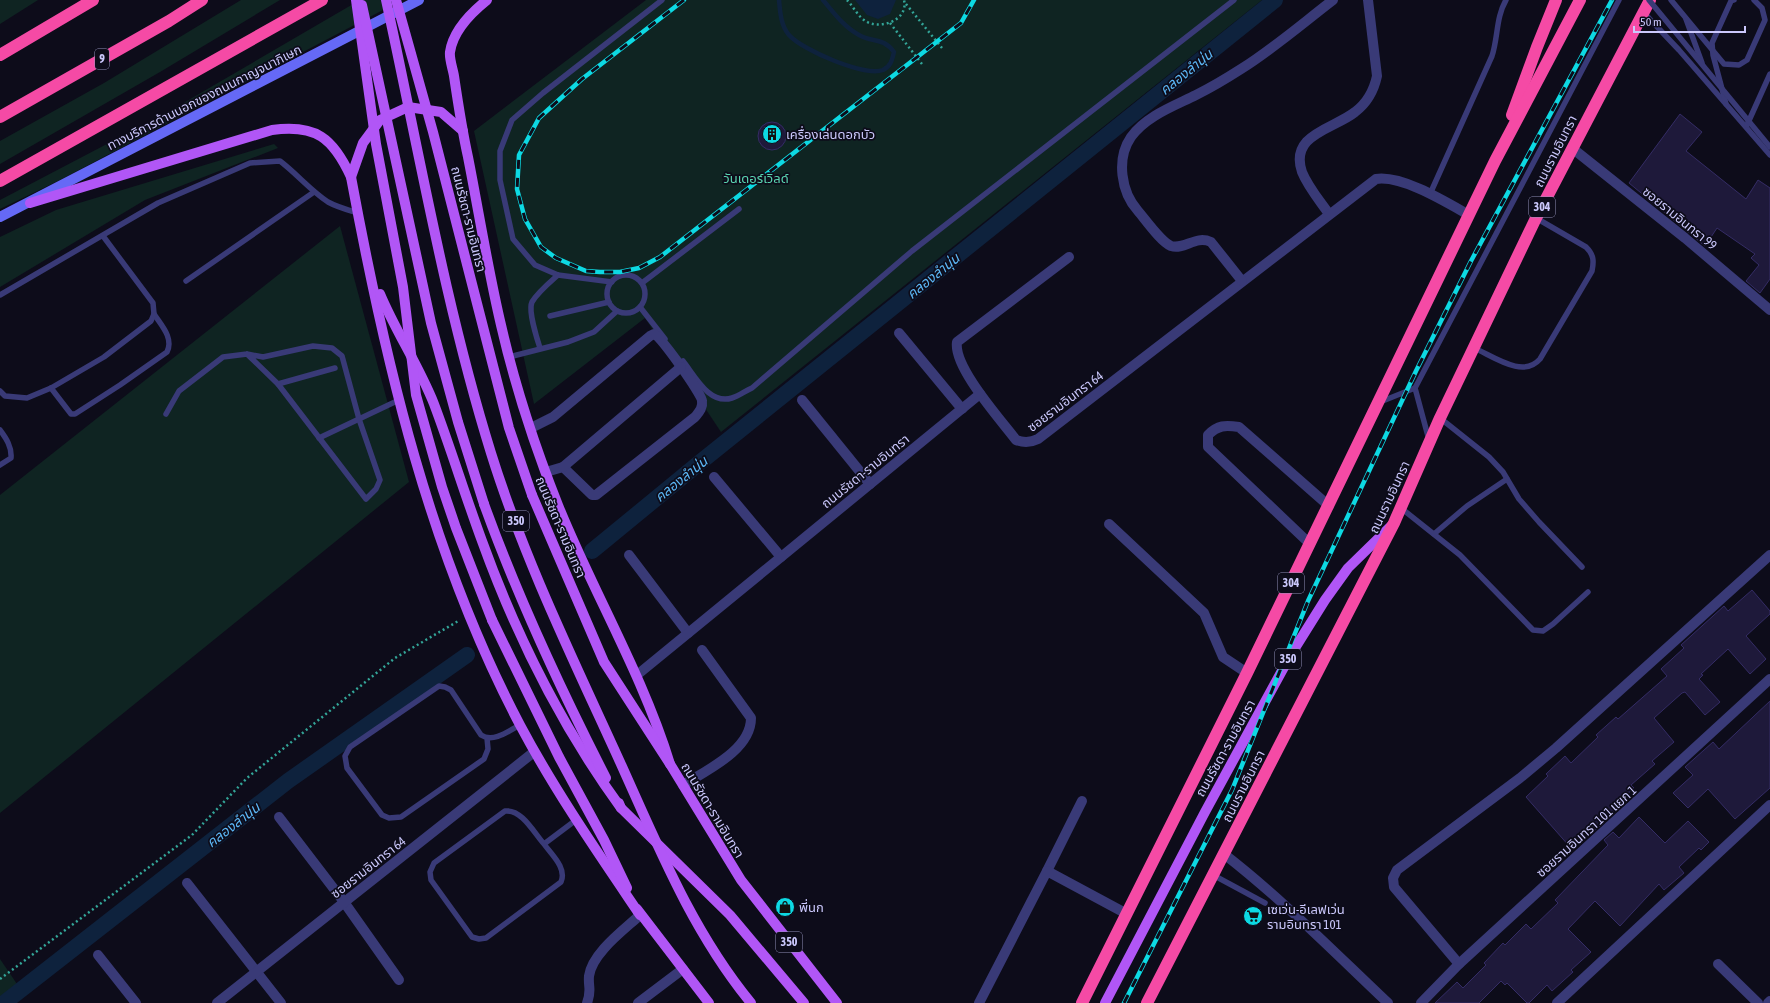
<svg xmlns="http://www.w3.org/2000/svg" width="1770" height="1003" font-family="'Asap Condensed','Noto Sans Thai',sans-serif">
<rect width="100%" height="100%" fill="#0d0c1a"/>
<g fill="#0f2422">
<polygon points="0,0 38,0 0,24"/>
<polygon points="241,0 280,0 160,72 0,164 0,141 104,83"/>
<polygon points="360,0 402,0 58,181 0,209 0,200 168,112"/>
<polygon points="646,0 1262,0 721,432 645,318 534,404 474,131"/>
<polygon points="274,144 278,148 145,200 0,287 0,237 56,210"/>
<polygon points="340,226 409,482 0,813 0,495"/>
<polygon points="0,959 17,984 0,997"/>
</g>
<polygon fill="#0e223d" points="855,0 896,0 890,14 878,19 867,15"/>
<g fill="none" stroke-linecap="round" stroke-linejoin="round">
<path stroke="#0e223d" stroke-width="4.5" d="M779 0C780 12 781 26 789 35 802 50 865 77 883 70 891 66 892 60 894 52 883 37 873 43 859 35 844 27 834 13 823 0"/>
<g stroke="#0e223d" stroke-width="16">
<polyline points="592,551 698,464 1275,0"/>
<polyline points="4,1003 288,781 467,655"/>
</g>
</g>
<g fill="#1e193a" stroke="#342c65">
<polygon points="1680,114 1702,132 1686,151 1746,199 1758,180 1770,188 1770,279 1760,293 1746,281 1759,265 1751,258 1755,254 1717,228 1705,246 1629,183"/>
<circle cx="772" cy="136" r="14"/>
<polygon points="1752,590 1770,611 1770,614 1746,636 1766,659 1750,674 1728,649 1701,674 1703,675 1699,679 1720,702 1705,715 1685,692 1682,693 1654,718 1674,742 1652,761 1655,764 1631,785 1634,788 1612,808 1614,811 1603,822 1604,823 1595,830 1593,827 1570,847 1526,797 1548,776 1546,774 1565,756 1571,763 1598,737 1596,735 1616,717 1618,719 1667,676 1661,669 1684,648 1681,645 1724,606 1728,611"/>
<polygon points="1770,701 1770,788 1735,819 1708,789 1688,808 1673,793 1693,775 1685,767 1713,742 1719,749"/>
<polygon points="1639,817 1665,843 1688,821 1709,842 1701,850 1699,848 1679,867 1684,873 1664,890 1659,884 1620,926 1595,901 1568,929 1591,952 1571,970 1573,972 1552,991 1547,985 1529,1003 1527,1003 1507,983 1505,985 1501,981 1479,1003 1435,1003 1457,982 1463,988 1486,965 1484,963 1503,943 1505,945 1526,924 1531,929 1558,903 1555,900 1608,845 1604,840 1613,832 1619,838"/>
</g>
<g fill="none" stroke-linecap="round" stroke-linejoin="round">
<g stroke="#33a598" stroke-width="2.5" stroke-dasharray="2 3" stroke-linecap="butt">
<path d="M847 0C853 6 857 15 864 20 878 31 909 21 904 0"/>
<polyline points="906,4 942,48"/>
<polyline points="890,23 922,64"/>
<polyline points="0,979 192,835 247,778 395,658 460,620"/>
</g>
<g stroke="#393a77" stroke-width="5.5">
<polyline points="1644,13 1679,50 1770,155"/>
<polyline points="1686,19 1702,63"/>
<polyline points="1726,104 1713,55 1712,43 1731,1 1734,0"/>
<polyline points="1747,125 1770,74"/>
<path d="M1430 194 1492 56C1498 38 1496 17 1506 0"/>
<circle cx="626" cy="294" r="19"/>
<polyline points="186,281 314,192"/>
<polyline points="612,282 558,275 535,265 513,239 500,180 500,151 512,120 543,93 662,0"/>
<polyline points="642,283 739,209"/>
<path d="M0 295 158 203 250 163 280 161C297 174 310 190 328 202 337 207 348 210 358 213"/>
<polyline points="640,307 665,339"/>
<polyline points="550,316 609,302"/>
<path d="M540 348C537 339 528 310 532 302 538 292 549 283 558 275"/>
<path d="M1474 348C1493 356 1523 379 1540 359L1592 271C1594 261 1594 255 1586 247L1536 218"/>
<polyline points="509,357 568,342 594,332 617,311"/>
<path d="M683 361C695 376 709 405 732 398 739 396 745 391 752 388L912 251 1234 0"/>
<polyline points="278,384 335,368"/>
<path d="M51 388 71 414H75L120 385 167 352C174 338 161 325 154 314"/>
<polyline points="1415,388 1429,440"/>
<polyline points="0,391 5,396 27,398 51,388 104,357 151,321 154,314 153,303 103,236"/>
<polyline points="1380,402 1415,388 1619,0"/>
<polyline points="166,414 179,391 223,357 247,354 263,357 313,346 332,348 342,356 359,419 380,480 376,489 366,499 278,384 247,354"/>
<polyline points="1440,418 1489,457 1503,472 1519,499 1539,522 1582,567"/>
<path d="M0 430C6 438 12 447 11 458L0 465"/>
<polyline points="319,438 399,400"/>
<polyline points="1401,508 1460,555 1533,630 1543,631 1553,624 1588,592"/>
<polyline points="1434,534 1467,506 1507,479"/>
<path d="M487 738 488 749 484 759 401 817 389 818 382 815 347 768 345 756 350 747 439 686 445 687 451 690 481 735C493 743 509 731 520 725"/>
<path d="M544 844C552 855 567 868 561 882L486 938 479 939 472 937 431 880 430 872 434 863 505 811C522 809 534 833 544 844L576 820"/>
<polyline points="1213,875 1265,903"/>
</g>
<g stroke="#393a77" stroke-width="10">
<polyline points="1572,148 1685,238 1770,310"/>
<path d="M1329 214C1320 201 1308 187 1302 172 1289 134 1334 129 1355 112 1367 103 1374 90 1377 76L1368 0"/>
<path d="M1069 257 957 342C953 367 1001 420 1016 440 1024 443 1030 443 1038 439L1376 179C1402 175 1446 202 1469 215"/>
<path d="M1242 281 1211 242C1195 235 1185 250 1171 246 1161 242 1145 219 1138 211 1121 192 1116 159 1131 137 1146 116 1174 106 1196 95 1212 87 1227 78 1241 69 1273 49 1303 23 1333 0"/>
<polyline points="899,333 962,409"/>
<polyline points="802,400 870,484"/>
<path d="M531 428 553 417 650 336 654 334C661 337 702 394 702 401 703 408 699 412 695 417L596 495H592L563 467 546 472"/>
<polyline points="563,467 681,367"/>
<polyline points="714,477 781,557"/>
<polyline points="1109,524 1204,613 1223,657 1247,673"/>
<path d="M1310 544 1208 447V435C1218 425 1225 425 1239 427L1329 506"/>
<polyline points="629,555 688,633"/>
<polyline points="637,675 980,394"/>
<path d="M683 785C707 770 751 750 751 718L702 650"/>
<polyline points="279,817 344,902 399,980"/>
<path d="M1224 854C1282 899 1334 952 1388 1003"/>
<polyline points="1047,871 1082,801"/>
<polyline points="187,883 281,1003"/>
<polyline points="98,955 136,1003"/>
<polyline points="1459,964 1394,887 1393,878 1397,870 1520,778 1556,748 1770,555"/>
<polyline points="1718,964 1758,1003"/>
<polyline points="217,1003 534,752"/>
<path d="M587 1003C592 990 588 988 589 976 592 953 624 930 640 915"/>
<polyline points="638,1003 683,969"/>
<polyline points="979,1003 1047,871 1127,914"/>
<polyline points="1421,1003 1459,964 1770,679"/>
<polyline points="1557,1003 1770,805"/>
<polyline points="1768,1003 1770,1001"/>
</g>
<polyline stroke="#6569f6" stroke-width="10" points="0,217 419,0"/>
<g stroke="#b156f6" stroke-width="10">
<path d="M487 0C472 12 453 31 450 52 449 59 453 69 454 76 458 103 462 130 468 157 479 213 488 270 501 325 515 386 535 447 558 505 593 592 642 673 670 764"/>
<polyline points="351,177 363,143 380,120 408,107 441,112 463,131"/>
<path d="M30 203 272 130C316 124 333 138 351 177 386 366 430 554 520 725 555 791 598 853 640 915"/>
<path d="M380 294C396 332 419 366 434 404 451 449 465 495 482 541 516 635 562 727 621 808"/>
<polyline points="532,495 604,662 670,764 741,880 837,1003"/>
<path d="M484 504C518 598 560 688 606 778"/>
<polyline points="492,620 559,757 604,840 627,888"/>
<polyline points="619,803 621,808 730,915 804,1003"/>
<polyline points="637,909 709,1003"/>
<polyline points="1105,1003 1205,812 1290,656 1325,600 1348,568 1391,526"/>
</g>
<g stroke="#f54aa5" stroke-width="12">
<polyline points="0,55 93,0"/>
<polyline points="1512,115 1537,47 1556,0"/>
<polyline points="0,117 169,21 202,0"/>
<polyline points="0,181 322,0"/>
<polyline points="1082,1003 1247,673 1495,161 1580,0"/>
<polyline points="1147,1003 1394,523 1440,418 1536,218 1650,0"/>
</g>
<g stroke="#0dd9e3" stroke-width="4.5">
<g id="rail">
<polyline points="684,0 582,79 539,118 519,155 517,189 525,219 541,247 556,258 586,271 600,272 620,272 639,268 660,257 961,23 974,0"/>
<polyline points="1124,1003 1232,790 1308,601 1416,371 1471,261 1612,0"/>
</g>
</g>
<use href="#rail" stroke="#0d0c1a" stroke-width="3" stroke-dasharray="9" stroke-linecap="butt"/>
<g stroke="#393a77" stroke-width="5.5">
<polyline points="1649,0 1770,147"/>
<polyline points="1671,0 1724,64 1739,65 1747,60 1765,20 1762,8 1754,0"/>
</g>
<g stroke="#b156f6" stroke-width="10">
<polyline points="356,0 376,144 403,287 416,395 442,487 456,528 492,620"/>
<path d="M386 0C419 151 445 305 491 453 524 559 574 661 620 762 658 846 692 931 751 1003"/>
<polyline points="396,0 433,132 509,428 532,495"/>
<polyline points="362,5 431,323 458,422 484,504"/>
</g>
</g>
<defs>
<g id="building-disc" transform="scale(1)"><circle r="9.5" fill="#0dd9e3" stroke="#0d0c1a"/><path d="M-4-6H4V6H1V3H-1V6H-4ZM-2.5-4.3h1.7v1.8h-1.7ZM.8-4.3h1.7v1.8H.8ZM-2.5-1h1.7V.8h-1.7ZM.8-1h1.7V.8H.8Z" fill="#111"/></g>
<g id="shop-disc" transform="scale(1)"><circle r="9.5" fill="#0dd9e3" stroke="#0d0c1a"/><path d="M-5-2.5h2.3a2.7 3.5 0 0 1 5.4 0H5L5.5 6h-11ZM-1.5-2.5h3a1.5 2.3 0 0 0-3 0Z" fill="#111"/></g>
<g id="supermarket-disc" transform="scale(1)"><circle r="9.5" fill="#0dd9e3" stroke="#0d0c1a"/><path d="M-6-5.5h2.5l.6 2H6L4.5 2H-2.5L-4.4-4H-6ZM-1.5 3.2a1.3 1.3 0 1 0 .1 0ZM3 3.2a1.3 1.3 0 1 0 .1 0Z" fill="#111"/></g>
</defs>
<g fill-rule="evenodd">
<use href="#building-disc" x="772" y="134"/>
<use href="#shop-disc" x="785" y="907"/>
<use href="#supermarket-disc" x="1253" y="916"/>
</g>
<g text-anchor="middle" stroke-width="3.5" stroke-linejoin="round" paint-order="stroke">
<g fill="#0d0c1a" stroke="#9290b8" stroke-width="1">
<rect x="95" y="49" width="14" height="20" rx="3"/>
<rect x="1529" y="197" width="26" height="20" rx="3"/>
<rect x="503" y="511" width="26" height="20" rx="3"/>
<rect x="1278" y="573" width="26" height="20" rx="3"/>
<rect x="1275" y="649" width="26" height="20" rx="3"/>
<rect x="776" y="932" width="26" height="20" rx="3"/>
</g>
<g font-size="12" font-weight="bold" fill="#cbc8fc">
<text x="102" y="63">9</text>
<text x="1542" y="211">304</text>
<text x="516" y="525">350</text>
<text x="1291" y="587">304</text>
<text x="1288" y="663">350</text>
<text x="789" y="946">350</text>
</g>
<g font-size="13" fill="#cbc8fc" stroke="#0d0c1a">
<text transform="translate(204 97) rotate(-27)" y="5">ทางบริการด้านนอกของถนนกาญจนาภิเษก</text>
<text transform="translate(1555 151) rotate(-63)" y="5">ถนนรามอินทรา</text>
<text transform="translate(1680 218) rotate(39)" y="5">ซอยรามอินทรา 99</text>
<text transform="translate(469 219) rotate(76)" y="5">ถนนรัชดา-รามอินทรา</text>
<text transform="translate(1065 401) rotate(-37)" y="5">ซอยรามอินทรา 64</text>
<text transform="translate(865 471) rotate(-39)" y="5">ถนนรัชดา-รามอินทรา</text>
<text transform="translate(1389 497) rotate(-65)" y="5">ถนนรามอินทรา</text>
<text transform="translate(561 527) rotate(67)" y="5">ถนนรัชดา-รามอินทรา</text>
<text transform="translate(1225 748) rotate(-61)" y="5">ถนนรัชดา-รามอินทรา</text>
<text transform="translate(1243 786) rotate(-63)" y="5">ถนนรามอินทรา</text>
<text transform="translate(713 810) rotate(59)" y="5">ถนนรัชดา-รามอินทรา</text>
<text transform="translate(1586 831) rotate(-42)" y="5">ซอยรามอินทรา 101 แยก 1</text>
<text transform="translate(368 867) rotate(-38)" y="5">ซอยรามอินทรา 64</text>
</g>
<g font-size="13" fill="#cbc8fc" stroke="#0d0c1a" text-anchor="start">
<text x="786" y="139">เครื่องเล่นดอกบัว</text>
<text x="799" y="912">พี่นก</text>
<text x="1267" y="914">เซเว่น-อีเลฟเว่น<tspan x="1267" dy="15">รามอินทรา 101</tspan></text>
</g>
<g font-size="13" fill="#5ad6b1" stroke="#0d0c1a">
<text x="756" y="183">วันเดอร์เวิลด์</text>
</g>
<g font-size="14" font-style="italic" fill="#5cb7f6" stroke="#0d0c1a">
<text transform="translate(1186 72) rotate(-39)" y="5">คลองลำนุ่น</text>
<text transform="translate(933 276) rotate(-39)" y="5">คลองลำนุ่น</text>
<text transform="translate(681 479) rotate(-39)" y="5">คลองลำนุ่น</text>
<text transform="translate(233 825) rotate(-38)" y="5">คลองลำนุ่น</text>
</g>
</g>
<path d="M1634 26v6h111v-6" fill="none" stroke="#cbc8fc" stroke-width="2"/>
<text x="1640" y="26" font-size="12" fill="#cbc8fc" stroke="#0d0c1a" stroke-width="3" paint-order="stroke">50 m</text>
</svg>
